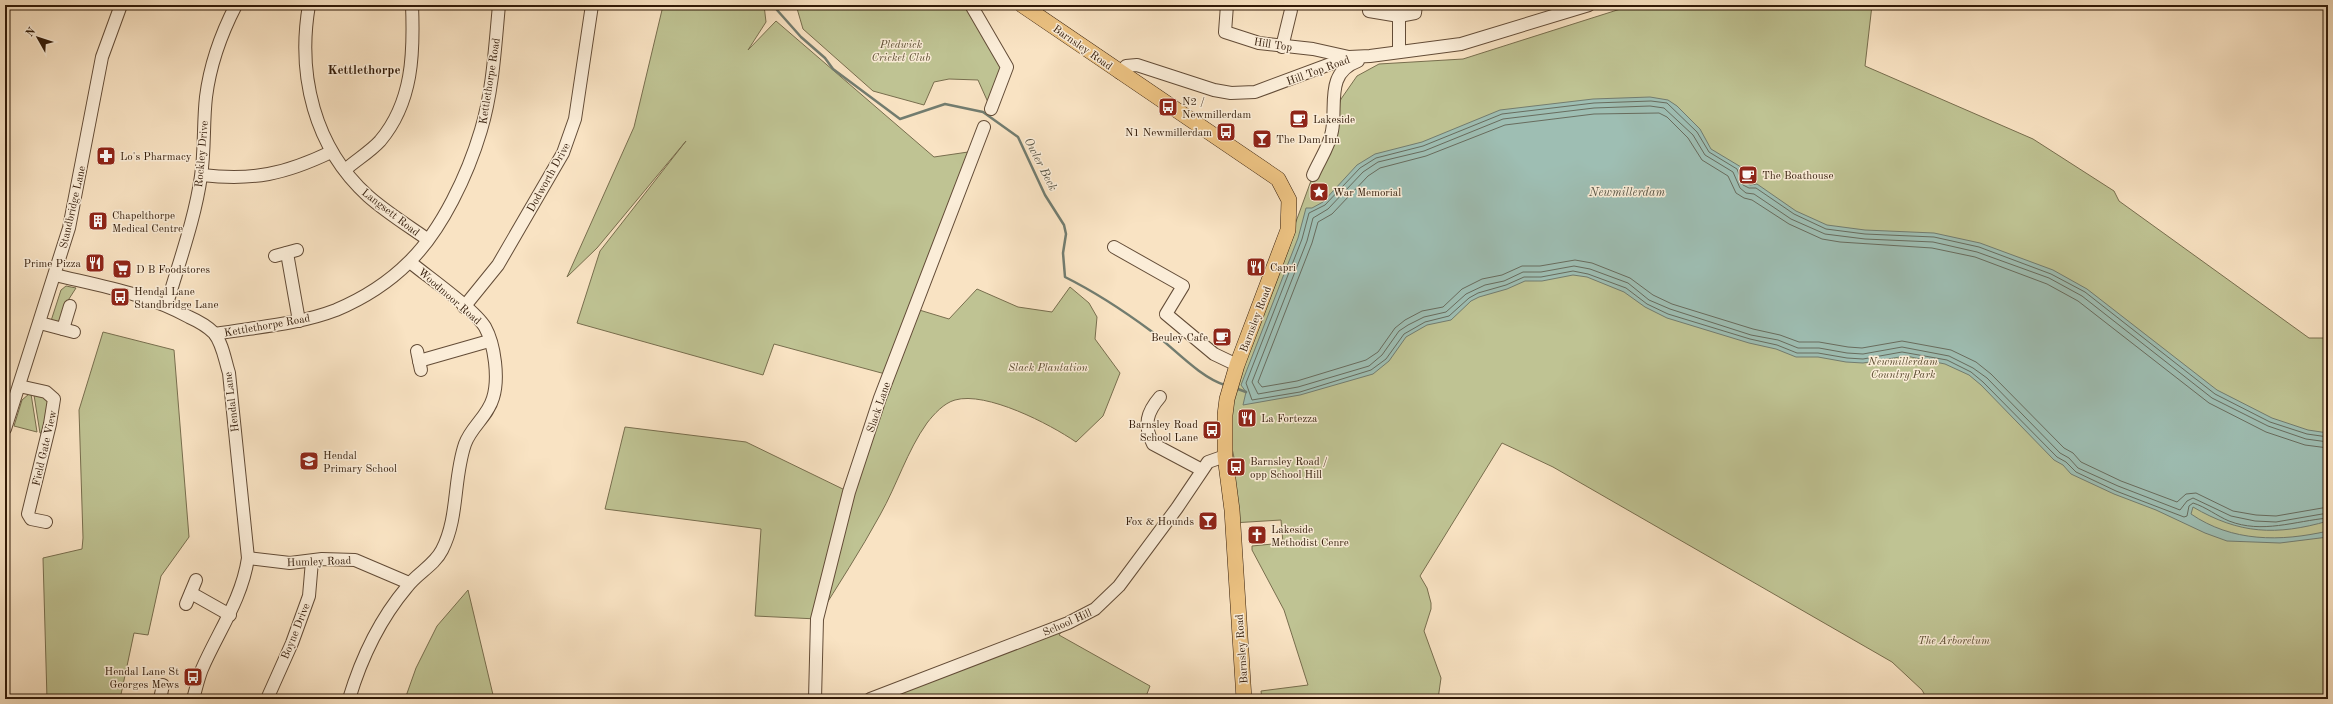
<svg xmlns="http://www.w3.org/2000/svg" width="2333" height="704" font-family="'Old Standard TT',serif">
<rect width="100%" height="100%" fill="#f9e3c3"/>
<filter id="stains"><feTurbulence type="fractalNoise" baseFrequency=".005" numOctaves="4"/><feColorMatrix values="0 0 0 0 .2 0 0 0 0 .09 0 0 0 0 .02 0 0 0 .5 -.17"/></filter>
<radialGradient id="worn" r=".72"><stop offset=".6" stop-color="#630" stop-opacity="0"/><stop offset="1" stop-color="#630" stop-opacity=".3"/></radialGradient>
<g fill="#bfc393" stroke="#786e4e">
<path d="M659 5H764L766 22 748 50 776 21 934 157 975 151 916 309 949 319 977 289 1018 307 1052 312 1070 287 1089 303 1097 317 1095 339 1120 373 1103 416 1076 442C1050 424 986 391 955 400 944 403 934 414 927 423 907 451 897 485 880 515 861 550 838 585 817 619L755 616 761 529 605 509 625 427 746 442 849 492 889 375 774 344 763 375 577 323 600 251 686 141 597 248 567 277 634 127 662 10Z"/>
<polygon points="796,5 970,5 1007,67 991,109 978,80 949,79 934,82 924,105 873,91 803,29"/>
<polygon points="1633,5 1872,5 1865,66 2033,139 2114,191 2119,201 2309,338 2328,338 2328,699 1927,699 1922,690 1892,662 1553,467 1502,443 1420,576 1427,588 1431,603 1431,609 1424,631 1441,678 1438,699 1262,699 1261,691 1308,685 1284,610 1252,550 1252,546 1283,543 1281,520 1232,523 1228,479 1236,467 1225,415 1341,99 1357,76 1379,64 1463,59"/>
<polygon points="66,286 76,288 67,302 60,327 50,324 61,290"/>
<polygon points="103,332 174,350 189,537 161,576 148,635 134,633 120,699 47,699 43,558 82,549 83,538 79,410"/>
<polygon points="29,394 31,394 37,432 14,426 22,400"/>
<polygon points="34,395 45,397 49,401 44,434 40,433"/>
<polygon points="468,590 494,699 405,699 416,668 437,626"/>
<polygon points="1068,623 1059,635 1150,686 1145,699 870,699"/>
</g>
<path fill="#9ebeb3" stroke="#727c6f" d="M1650 97 1668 100 1677 106 1700 129 1711 149 1741 167 1746 182 1750 185 1757 184 1796 211 1827 225 1865 230 1934 233 1980 243 2053 270 2087 289 2217 390 2272 418 2308 430 2328 433V521C2276 536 2239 534 2193 507L2191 514C2232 542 2280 542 2328 531V537L2280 543 2227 541 2205 533 2156 510 2114 494 2071 474 2063 465 2054 460 1981 385 1969 375 1945 364 1906 356 1863 363 1846 362 1818 357H1796L1776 349 1749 343 1667 318 1645 307 1624 292 1587 277 1573 275 1542 281H1525L1507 289 1479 297 1471 301 1451 320 1427 325 1406 337 1389 361 1373 374 1300 395 1243 405 1246 392 1241 385 1298 238 1306 208H1312L1323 202 1357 165 1375 154 1422 142 1500 110 1593 99Z"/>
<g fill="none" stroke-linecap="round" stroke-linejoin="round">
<g stroke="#686c5e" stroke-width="1">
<path d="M2328 437 2307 434 2270 422 2215 394 2085 292 2051 274 1979 247 1934 237 1865 234 1826 229 1794 214 1756 188H1749L1743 185 1737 169 1709 152 1697 132 1667 103 1651 101 1594 103 1502 114 1423 146 1376 158 1360 168 1325 205 1309 213 1302 239 1246 383 1252 400 1300 392 1371 370 1386 359 1404 334 1425 322 1449 316 1469 298 1478 293 1506 285 1524 277H1541L1573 271 1588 274 1626 288 1647 304 1668 314 1750 339 1777 345 1797 353H1818L1847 358 1863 359 1902 352 1947 360 1971 372 1983 382 2057 457 2066 462 2076 472 2116 491 2184 517 2187 516 2189 506 2193 503C2206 507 2217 516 2229 521 2262 534 2295 521 2328 518"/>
<polyline points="2328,442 2306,439 2268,426 2212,398 2082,296 2049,278 1977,252 1933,242 1865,239 1825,234 1791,219 1754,194 1746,193 1740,188 1733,172 1705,155 1693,135 1664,108 1650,106 1594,108 1503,119 1424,151 1378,162 1363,172 1328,209 1313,218 1307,241 1252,382 1258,394 1298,387 1369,366 1382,355 1399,331 1408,325 1424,317 1446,312 1466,294 1485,285 1504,281 1523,272 1541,272 1574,266 1590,269 1628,283 1649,300 1670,309 1751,335 1778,340 1798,348 1819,348 1847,353 1863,354 1902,347 1949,356 1973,368 1987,378 2060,453 2069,458 2078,468 2118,486 2180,510 2187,501 2193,498 2231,516 2255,521 2276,522 2328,513"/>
<polyline points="2328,448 2305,445 2266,432 2209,403 2078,301 2047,284 1975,257 1932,248 1840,242 1822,239 1789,224 1752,200 1744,198 1736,193 1728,176 1702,160 1688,138 1667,117 1659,113 1594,114 1505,125 1426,156 1380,168 1368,176 1332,214 1318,222 1312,243 1258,382 1262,387 1297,381 1366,360 1378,352 1395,328 1405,320 1422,311 1443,307 1462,289 1482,279 1502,275 1522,266 1540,266 1575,260 1592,263 1630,278 1653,295 1672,304 1753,329 1780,335 1799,342 1819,342 1848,347 1862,348 1902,341 1951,350 1976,362 1991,374 2064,448 2073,453 2081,462 2121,481 2177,502 2186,494 2196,493 2233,511 2256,515 2276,516 2328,507"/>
</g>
<g stroke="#727c6f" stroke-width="2.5">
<path d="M777 5V10L801 37 825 58 833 69 900 119 945 104 983 112 1018 137 1045 195 1064 225 1066 234 1063 253 1065 277C1095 292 1124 311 1151 331 1173 347 1199 377 1225 385"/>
<polyline points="1235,388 1246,392"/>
</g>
<g stroke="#634c37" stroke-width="14">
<g id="minor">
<path d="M309 5C297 75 314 147 368 196 386 212 407 225 427 239"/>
<polyline points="971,5 1007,67 991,109"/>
<polyline points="1227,5 1225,32 1259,43 1313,49 1349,57"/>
<polyline points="1369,11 1399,16 1415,13 1416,5"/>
<polyline points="1282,47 1291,10"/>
<polyline points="1399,52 1399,16"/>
<polyline points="1120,73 1126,66 1137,65 1214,90 1231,93 1255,92 1349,57 1370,56 1461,44 1589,5"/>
<path d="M345 170C356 160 370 152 380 141 413 102 414 53 412 5"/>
<path d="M202 175C253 181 285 174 331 152"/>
<path d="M1313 175C1319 161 1330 145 1332 131 1337 105 1325 73 1358 61"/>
<polyline points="1114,247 1183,286 1166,314 1214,354 1237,365"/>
<polyline points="287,253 299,321"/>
<polyline points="275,256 297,250"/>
<path d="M55 275C101 286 148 294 189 317 198 321 207 326 214 333 223 344 225 361 229 373L248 558C242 599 218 632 202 669 198 679 196 689 193 699"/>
<path d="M167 304C179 262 195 219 201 176 205 150 203 123 206 97 210 65 221 34 236 5"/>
<polyline points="464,307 498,265 563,153 575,119 592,5"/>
<polyline points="40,323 74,332"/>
<polyline points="63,329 70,306"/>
<path d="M215 334C255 327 297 325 336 310 362 299 389 282 409 262 442 230 468 174 481 130 493 90 495 47 499 5"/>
<polyline points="417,351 421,370"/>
<polyline points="419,361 489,341"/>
<polyline points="19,386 46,392 54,399 50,424 28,514 31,519 46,522"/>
<path d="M1160 397C1147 412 1143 425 1153 444L1202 470"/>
<polyline points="5,429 69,228 102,57 121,5"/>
<polyline points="248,558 290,563 322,559 355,560 409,583"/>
<polyline points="191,593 230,615"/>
<polyline points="186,604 196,580"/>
<polyline points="160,699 163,685"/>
<polyline points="267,699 292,643 309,596 312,561"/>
<path d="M349 699C361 659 380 619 407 587 417 573 434 566 442 550 459 517 453 479 465 444 471 427 488 416 493 398 499 379 495 345 485 327 474 309 428 277 410 262"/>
<polyline points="815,699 817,619 849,492 880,398 984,127"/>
<polyline points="870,699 1068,623 1095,609 1119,586 1177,508 1208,462 1225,456"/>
</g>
</g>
<g stroke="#311a08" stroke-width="16">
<polyline id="major" points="1022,5 1278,179 1289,200 1288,230 1237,365 1227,399 1225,415 1225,456 1232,510 1244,699"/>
</g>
<use href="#minor" stroke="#fbedd8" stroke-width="12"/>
<use href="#major" stroke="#ecc282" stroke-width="15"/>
</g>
<defs>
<g id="bus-square" transform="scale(1)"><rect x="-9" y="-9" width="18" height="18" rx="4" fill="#8f2418" stroke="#fbedd8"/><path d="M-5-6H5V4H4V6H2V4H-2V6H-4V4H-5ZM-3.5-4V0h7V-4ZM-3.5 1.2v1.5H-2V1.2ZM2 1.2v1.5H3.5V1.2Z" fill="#fff"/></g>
<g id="cafe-square" transform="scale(1)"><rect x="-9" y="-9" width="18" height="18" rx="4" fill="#8f2418" stroke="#fbedd8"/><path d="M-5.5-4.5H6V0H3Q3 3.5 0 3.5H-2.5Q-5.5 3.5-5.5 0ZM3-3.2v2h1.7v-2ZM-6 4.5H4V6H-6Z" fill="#fff"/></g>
<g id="bar-square" transform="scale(1)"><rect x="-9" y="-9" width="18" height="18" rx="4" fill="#8f2418" stroke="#fbedd8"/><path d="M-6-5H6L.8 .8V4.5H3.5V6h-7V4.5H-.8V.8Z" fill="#fff"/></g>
<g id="pharmacy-square" transform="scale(1)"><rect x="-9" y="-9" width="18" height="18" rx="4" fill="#8f2418" stroke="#fbedd8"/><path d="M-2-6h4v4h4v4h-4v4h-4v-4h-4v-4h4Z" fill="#fff"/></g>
<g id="sight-square" transform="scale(1)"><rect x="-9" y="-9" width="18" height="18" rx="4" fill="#8f2418" stroke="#fbedd8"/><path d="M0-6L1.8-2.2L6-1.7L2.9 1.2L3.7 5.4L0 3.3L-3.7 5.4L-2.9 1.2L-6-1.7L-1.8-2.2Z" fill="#fff"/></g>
<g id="building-square" transform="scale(1)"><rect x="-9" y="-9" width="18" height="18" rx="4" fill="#8f2418" stroke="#fbedd8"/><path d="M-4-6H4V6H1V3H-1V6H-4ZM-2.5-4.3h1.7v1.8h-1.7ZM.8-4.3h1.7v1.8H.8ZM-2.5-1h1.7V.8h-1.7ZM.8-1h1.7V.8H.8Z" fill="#fff"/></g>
<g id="restaurant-square" transform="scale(1)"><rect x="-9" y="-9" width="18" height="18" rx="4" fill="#8f2418" stroke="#fbedd8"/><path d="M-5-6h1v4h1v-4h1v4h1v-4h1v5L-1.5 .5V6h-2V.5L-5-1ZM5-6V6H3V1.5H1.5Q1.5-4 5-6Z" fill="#fff"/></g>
<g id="supermarket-square" transform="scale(1)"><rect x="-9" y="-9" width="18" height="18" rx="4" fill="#8f2418" stroke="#fbedd8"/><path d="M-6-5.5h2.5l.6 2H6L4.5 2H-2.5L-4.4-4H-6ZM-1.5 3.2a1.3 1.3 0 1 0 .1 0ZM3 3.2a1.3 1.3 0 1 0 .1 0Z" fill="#fff"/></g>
<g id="school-square" transform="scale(1)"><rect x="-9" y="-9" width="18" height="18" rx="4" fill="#8f2418" stroke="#fbedd8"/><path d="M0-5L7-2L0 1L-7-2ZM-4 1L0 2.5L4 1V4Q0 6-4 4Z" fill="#fff"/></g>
<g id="church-square" transform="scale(1)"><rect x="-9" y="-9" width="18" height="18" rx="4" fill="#8f2418" stroke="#fbedd8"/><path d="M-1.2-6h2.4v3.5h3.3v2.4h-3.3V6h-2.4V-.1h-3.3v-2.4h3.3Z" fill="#fff"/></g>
</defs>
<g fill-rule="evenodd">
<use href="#bus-square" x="1168" y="107"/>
<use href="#cafe-square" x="1299" y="119"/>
<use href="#bus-square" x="1226" y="132"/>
<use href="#bar-square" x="1262" y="139"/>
<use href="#pharmacy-square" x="106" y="156"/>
<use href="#cafe-square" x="1748" y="175"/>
<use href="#sight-square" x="1319" y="192"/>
<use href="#building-square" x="98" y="221"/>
<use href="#restaurant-square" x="95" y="263"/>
<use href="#restaurant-square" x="1256" y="267"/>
<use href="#supermarket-square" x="122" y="269"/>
<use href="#bus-square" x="120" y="297"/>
<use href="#cafe-square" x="1222" y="337"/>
<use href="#restaurant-square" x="1247" y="418"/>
<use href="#bus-square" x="1212" y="430"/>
<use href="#school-square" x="309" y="461"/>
<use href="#bus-square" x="1236" y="467"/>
<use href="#bar-square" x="1208" y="521"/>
<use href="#church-square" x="1257" y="535"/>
<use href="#bus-square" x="193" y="677"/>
</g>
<g text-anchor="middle" stroke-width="3" stroke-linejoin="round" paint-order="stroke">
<g font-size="11" font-style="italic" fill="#5c4d32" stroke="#fbedd8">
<text x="901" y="48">Pledwick<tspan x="901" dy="13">Cricket Club</tspan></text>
<text x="1903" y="365">Newmillerdam<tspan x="1903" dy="13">Country Park</tspan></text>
<text x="1048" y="371">Slack Plantation</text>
<text x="1954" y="644">The Arboretum</text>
</g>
<g font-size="11" fill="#311a08" stroke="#fbedd8">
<text transform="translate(1273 44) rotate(9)" y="4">Hill Top</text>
<text transform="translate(1083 47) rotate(35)" y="4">Barnsley Road</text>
<text transform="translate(1318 70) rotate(-20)" y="4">Hill Top Road</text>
<text transform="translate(489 81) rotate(-81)" y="4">Kettlethorpe Road</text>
<text transform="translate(201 154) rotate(-85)" y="4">Rockley Drive</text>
<text transform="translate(548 177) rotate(-61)" y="4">Dodworth Drive</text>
<text transform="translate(72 207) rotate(-77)" y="4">Standbridge Lane</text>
<text transform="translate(391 212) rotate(38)" y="4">Langsett Road</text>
<text transform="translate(450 296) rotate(41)" y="4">Woodmoor Road</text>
<text transform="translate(1255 319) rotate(-69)" y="4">Barnsley Road</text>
<text transform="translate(267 325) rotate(-10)" y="4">Kettlethorpe Road</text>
<text transform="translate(231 402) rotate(-97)" y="4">Hendal Lane</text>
<text transform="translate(878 407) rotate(-71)" y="4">Slack Lane</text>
<text transform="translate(44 448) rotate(-77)" y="4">Field Gate View</text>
<text transform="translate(319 561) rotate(-2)" y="4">Humley Road</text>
<text transform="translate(1067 622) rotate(-24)" y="4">School Hill</text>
<text transform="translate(295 631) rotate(-68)" y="4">Boyne Drive</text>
<text transform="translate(1241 649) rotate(-94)" y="4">Barnsley Road</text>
</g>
<g font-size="11" fill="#311a08" stroke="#fbedd8" text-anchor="start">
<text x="1182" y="105">N2 /<tspan x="1182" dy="13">Newmillerdam</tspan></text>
<text x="1313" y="123">Lakeside</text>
<text x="1212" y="136" text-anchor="end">N1 Newmillerdam</text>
<text x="1276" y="143">The Dam Inn</text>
<text x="120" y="160">Lo's Pharmacy</text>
<text x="1762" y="179">The Boathouse</text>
<text x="1333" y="196">War Memorial</text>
<text x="112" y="219">Chapelthorpe<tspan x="112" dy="13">Medical Centre</tspan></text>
<text x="81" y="267" text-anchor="end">Prime Pizza</text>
<text x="1270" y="271">Capri</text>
<text x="136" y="273">D B Foodstores</text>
<text x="134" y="295">Hendal Lane<tspan x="134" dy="13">Standbridge Lane</tspan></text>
<text x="1208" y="341" text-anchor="end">Beuley Cafe</text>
<text x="1261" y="422">La Fortezza</text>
<text x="1198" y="428" text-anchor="end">Barnsley Road<tspan x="1198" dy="13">School Lane</tspan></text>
<text x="323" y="459">Hendal<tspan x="323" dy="13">Primary School</tspan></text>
<text x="1250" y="465">Barnsley Road /<tspan x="1250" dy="13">opp School Hill</tspan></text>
<text x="1194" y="525" text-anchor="end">Fox &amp; Hounds</text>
<text x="1271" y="533">Lakeside<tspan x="1271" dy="13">Methodist Cenre</tspan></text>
<text x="179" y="675" text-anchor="end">Hendal Lane St<tspan x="179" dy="13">Georges Mews</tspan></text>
</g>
<g font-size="12" font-style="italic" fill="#575344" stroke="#fbedd8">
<text transform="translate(1041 164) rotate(63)" y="4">Owler Beck</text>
<text x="1627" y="196">Newmillerdam</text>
</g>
<g font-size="13" font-weight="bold" fill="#311a08" stroke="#fbedd8">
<text x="364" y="74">Kettlethorpe</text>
</g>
</g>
<rect width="2333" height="704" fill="none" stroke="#f9e3c3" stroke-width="20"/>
<rect x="6" y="6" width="2321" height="692" fill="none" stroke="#311a08" stroke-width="2"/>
<rect x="10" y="10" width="2313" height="684" fill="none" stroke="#311a08"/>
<g transform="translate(38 38) rotate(309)" stroke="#fbedd8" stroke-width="3" paint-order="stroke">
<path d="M0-3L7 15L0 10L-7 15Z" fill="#311a08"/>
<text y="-6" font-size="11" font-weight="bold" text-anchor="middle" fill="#311a08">N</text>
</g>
<rect width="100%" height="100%" filter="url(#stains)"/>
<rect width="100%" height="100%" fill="url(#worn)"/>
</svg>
